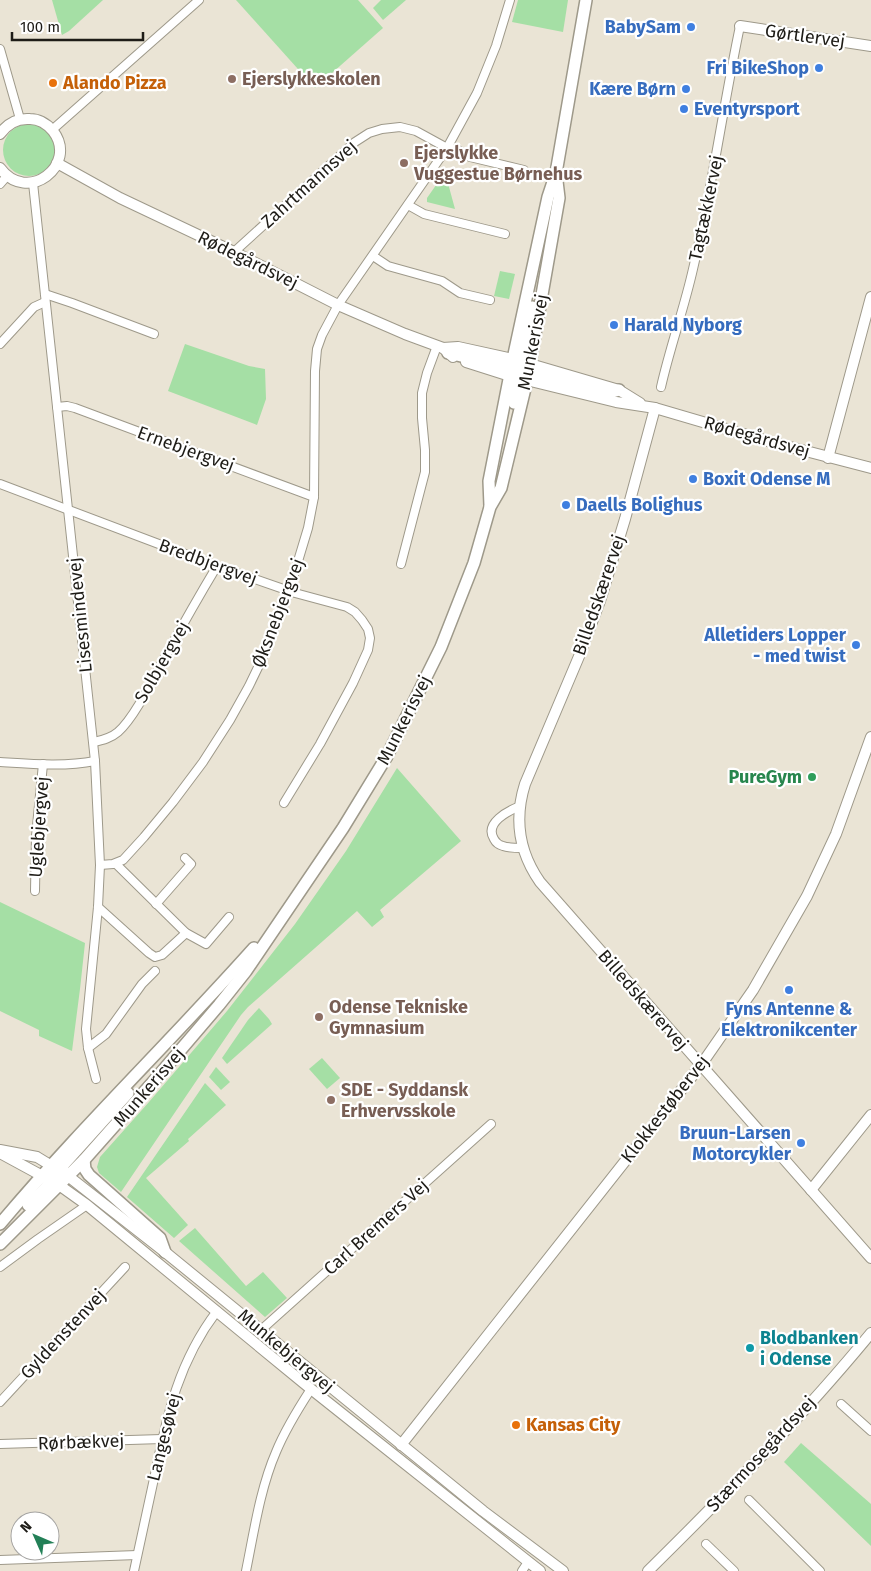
<svg xmlns="http://www.w3.org/2000/svg" width="871" height="1571" font-family="'Fira Sans',sans-serif">
<rect width="100%" height="100%" fill="#eae4d5"/>
<g fill="#a5dfa5">
<polygon points="52,0 103,0 69,31 62,35"/>
<polygon points="236,0 358,0 383,28 315,88"/>
<polygon points="381,0 406,0 383,20 373,8"/>
<polygon points="518,0 568,0 563,32 512,22"/>
<circle cx="29" cy="150" r="26"/>
<polygon points="441,178 450,183 449,187 455,209 427,202 427,198"/>
<polygon points="500,271 515,274 509,299 494,296"/>
<polygon points="185,344 249,366 265,369 266,399 257,425 168,391"/>
<polygon points="397,768 461,841 380,910 384,917 372,927 357,911 248,1007 241,1015 121,1192 99,1173 97,1167 100,1157 149,1102 227,1011 295,924 346,851"/>
<polygon points="0,902 85,943 80,989 72,1051 39,1036 39,1030 0,1011"/>
<polygon points="259,1008 269,1019 272,1024 227,1064 222,1058 248,1020"/>
<polygon points="322,1058 340,1078 327,1089 309,1069"/>
<polygon points="216,1067 230,1082 221,1090 209,1077"/>
<polygon points="205,1083 226,1105 188,1139 189,1141 146,1178 188,1225 174,1238 127,1197"/>
<polygon points="195,1228 246,1286 263,1272 287,1298 265,1317 179,1241"/>
<polygon points="801,1443 871,1504 871,1546 784,1462"/>
</g>
<g fill="none" stroke-linecap="round" stroke-linejoin="round">
<g stroke="#9e998a" stroke-width="10">
<g id="minor">
<polyline points="0,49 20,119"/>
<polyline points="52,130 199,0"/>
<polyline points="33,183 95,761 100,865 98,907 86,1029 88,1048 96,1079"/>
<polyline points="0,184 7,176"/>
<polyline points="408,205 424,214 505,234"/>
<polyline points="234,252 355,142 369,133 382,129 400,127 416,131 447,148 458,150 470,157 524,170"/>
<polyline points="373,256 388,266 442,281 460,293 490,300"/>
<polyline points="45,294 72,303 154,334"/>
<polyline points="0,344 34,307 45,302"/>
<path d="M661 387C670 347 684 309 693 269 712 189 723 107 740 26"/>
<polyline points="57,407 67,406 75,408 314,497"/>
<polyline points="0,484 217,566 295,593 347,607 355,612 362,620 368,629 370,638 368,650 353,683 320,744 284,803"/>
<polyline points="401,564 425,472 425,450 422,418 422,393 427,373 437,346"/>
<path d="M94 742C103 740 111 738 118 732 135 717 154 677 165 657 182 626 199 596 217 566"/>
<path d="M0 762C31 764 65 767 95 761"/>
<path d="M520 806C508 811 484 823 494 839 496 843 499 845 503 846 509 848 517 848 523 848"/>
<polyline points="116,864 186,933 206,944 229,917"/>
<polyline points="100,865 113,864 123,860 144,837 173,802 203,762 230,720 249,686 264,655 289,591 308,528 314,497 315,371 317,349 322,335 338,305 447,148 477,93 496,46 510,0"/>
<polyline points="35,891 36,836 43,764"/>
<polyline points="156,904 191,864 185,858"/>
<polyline points="98,907 149,953 155,957 162,955 186,933"/>
<polyline points="88,1048 106,1034 142,984 155,971"/>
<polyline points="0,1267 38,1239 87,1205"/>
<polyline points="261,1330 491,1124"/>
<polyline points="0,1402 125,1267"/>
<polyline points="841,1404 871,1431"/>
<polyline points="0,1444 162,1439"/>
<polyline points="749,1500 820,1571"/>
<polyline points="706,1544 734,1571"/>
<polyline points="0,1560 137,1555"/>
<path d="M134 1571C141 1538 148 1506 155 1474 167 1414 179 1361 217 1311"/>
<path d="M246 1571C254 1532 260 1489 276 1452 285 1430 298 1409 311 1389"/>
<polyline points="522,1571 528,1562"/>
</g>
</g>
<g stroke="#9e998a" stroke-width="12">
<g id="tertiary">
<polyline points="740,26 871,46"/>
<path d="M0 134C7 124 17 118 30 119 39 119 47 124 53 131 79 165 27 205 0 168"/>
<polyline points="57,163 120,198 234,252 338,305 405,334 443,348 453,357"/>
<polyline points="443,348 458,347 513,359 619,390 640,403"/>
<polyline points="466,362 510,376 616,402 655,408 771,442 871,468"/>
<path d="M655 408 625 519 600 601 580 654 525 784C514 819 519 852 540 882L871 1258"/>
<polyline points="828,458 871,297"/>
<polyline points="0,1150 37,1157 68,1176 165,1252 483,1511 563,1571"/>
<polyline points="0,1153 59,1185 87,1205 311,1389 540,1571"/>
<polyline points="811,1190 871,1115"/>
<polyline points="401,1445 701,1065 753,990 807,896 836,834 871,737"/>
<path d="M648 1571C725 1495 802 1417 871 1333"/>
</g>
</g>
<g stroke="#9e998a" stroke-width="14">
<g id="secondary">
<polyline points="448,353 517,369"/>
<polyline points="522,371 528,371 609,393 619,390"/>
<polyline points="527,380 521,369 532,307"/>
<polyline points="514,403 518,378 517,367"/>
<polyline points="490,506 489,481 513,359 548,197 556,173 586,0"/>
<polyline points="84,1160 85,1169 89,1175 160,1238 165,1252"/>
<polyline points="59,1185 61,1171 64,1164 128,1093"/>
<path d="M28 1205C38 1195 57 1182 52 1166"/>
<path d="M0 1224C81 1128 171 1041 254 948"/>
<polyline points="0,1244 84,1160 154,1081 219,1005 246,971 343,828 387,756 441,647 474,563 490,507 501,488 527,380 559,198 556,173"/>
</g>
</g>
<use href="#minor" stroke="#fff" stroke-width="8"/>
<use href="#tertiary" stroke="#fff" stroke-width="10"/>
<use href="#secondary" stroke="#fff" stroke-width="11"/>
</g>
<g fill="#3f7fe0" stroke="#fff" stroke-width="2">
<circle cx="691" cy="27" r="5"/>
<circle cx="819" cy="68" r="5"/>
<circle cx="686" cy="89" r="5"/>
<circle cx="684" cy="109" r="5"/>
<circle cx="614" cy="325" r="5"/>
<circle cx="693" cy="479" r="5"/>
<circle cx="566" cy="505" r="5"/>
<circle cx="856" cy="645" r="5"/>
<circle cx="789" cy="990" r="5"/>
<circle cx="801" cy="1143" r="5"/>
</g>
<g fill="#8d6e63" stroke="#fff" stroke-width="2">
<circle cx="232" cy="79" r="5"/>
<circle cx="404" cy="163" r="5"/>
<circle cx="319" cy="1017" r="5"/>
<circle cx="331" cy="1100" r="5"/>
</g>
<g fill="#e8710a" stroke="#fff" stroke-width="2">
<circle cx="53" cy="83" r="5"/>
<circle cx="516" cy="1425" r="5"/>
</g>
<circle fill="#2e9e5b" stroke="#fff" stroke-width="2" cx="812" cy="777" r="5"/>
<circle fill="#0f9aa8" stroke="#fff" stroke-width="2" cx="750" cy="1348" r="5"/>
<g text-anchor="middle" stroke-width="4.5" stroke-linejoin="round" paint-order="stroke">
<g font-size="18" font-weight="bold" fill="#366cbe" stroke="#fff" text-anchor="end">
<text x="681" y="33">BabySam</text>
<text x="809" y="74">Fri BikeShop</text>
<text x="676" y="95">Kære Børn</text>
<text x="694" y="115" text-anchor="start">Eventyrsport</text>
<text x="624" y="331" text-anchor="start">Harald Nyborg</text>
<text x="703" y="485" text-anchor="start">Boxit Odense M</text>
<text x="576" y="511" text-anchor="start">Daells Bolighus</text>
<text x="846" y="641">Alletiders Lopper<tspan x="846" dy="21">- med twist</tspan></text>
<text x="789" y="1015" text-anchor="middle">Fyns Antenne &amp;<tspan x="789" dy="21">Elektronikcenter</tspan></text>
<text x="791" y="1139">Bruun-Larsen<tspan x="791" dy="21">Motorcykler</tspan></text>
</g>
<g font-size="18" fill="#1e1c17" stroke="#fff">
<text transform="translate(805 36) rotate(8)" y="6">Gørtlervej</text>
<text transform="translate(309 184) rotate(-42)" y="6">Zahrtmannsvej</text>
<text transform="translate(706 208) rotate(-78)" y="6">Tagtækkervej</text>
<text transform="translate(248 260) rotate(26)" y="6">Rødegårdsvej</text>
<text transform="translate(533 342) rotate(-79)" y="6">Munkerisvej</text>
<text transform="translate(757 437) rotate(16)" y="6">Rødegårdsvej</text>
<text transform="translate(186 449) rotate(20)" y="6">Ernebjergvej</text>
<text transform="translate(208 562) rotate(20)" y="6">Bredbjergvej</text>
<text transform="translate(599 595) rotate(-71)" y="6">Billedskærervej</text>
<text transform="translate(278 613) rotate(-69)" y="6">Øksnebjergvej</text>
<text transform="translate(80 615) rotate(-96)" y="6">Lisesmindevej</text>
<text transform="translate(162 662) rotate(-60)" y="6">Solbjergvej</text>
<text transform="translate(404 720) rotate(-63)" y="6">Munkerisvej</text>
<text transform="translate(39 827) rotate(-86)" y="6">Uglebjergvej</text>
<text transform="translate(643 1000) rotate(49)" y="6">Billedskærervej</text>
<text transform="translate(149 1087) rotate(-49)" y="6">Munkerisvej</text>
<text transform="translate(665 1109) rotate(-52)" y="6">Klokkestøbervej</text>
<text transform="translate(376 1227) rotate(-42)" y="6">Carl Bremers Vej</text>
<text transform="translate(63 1334) rotate(-47)" y="6">Gyldenstenvej</text>
<text transform="translate(286 1351) rotate(40)" y="6">Munkebjergvej</text>
<text transform="translate(164 1437) rotate(-76)" y="6">Langesøvej</text>
<text transform="translate(81 1442) rotate(-2)" y="6">Rørbækvej</text>
<text transform="translate(761 1454) rotate(-47)" y="6">Stærmosegårdsvej</text>
</g>
<g font-size="18" font-weight="bold" fill="#785e54" stroke="#fff" text-anchor="start">
<text x="242" y="85">Ejerslykkeskolen</text>
<text x="414" y="159">Ejerslykke<tspan x="414" dy="21">Vuggestue Børnehus</tspan></text>
<text x="329" y="1013">Odense Tekniske<tspan x="329" dy="21">Gymnasium</tspan></text>
<text x="341" y="1096">SDE - Syddansk<tspan x="341" dy="21">Erhvervsskole</tspan></text>
</g>
<g font-size="18" font-weight="bold" fill="#c56008" stroke="#fff" text-anchor="start">
<text x="63" y="89">Alando Pizza</text>
<text x="526" y="1431">Kansas City</text>
</g>
<g font-size="18" font-weight="bold" fill="#27864d" stroke="#fff" text-anchor="end">
<text x="802" y="783">PureGym</text>
</g>
<g font-size="18" font-weight="bold" fill="#0d838f" stroke="#fff" text-anchor="start">
<text x="760" y="1344">Blodbanken<tspan x="760" dy="21">i Odense</tspan></text>
</g>
</g>
<g transform="translate(35 1536) rotate(315)"><circle r="24" fill="#ffffff" stroke="#a5a4a2"/>
<path d="M0-4L9 19L0 12L-9 19Z" fill="#238057"/>
<text y="-8" font-size="14" font-weight="bold" text-anchor="middle" fill="#1e1c17">N</text>
</g>
<path d="M12 32v8h131v-8" fill="none" stroke="#1e1c17" stroke-width="2.5"/>
<text x="20" y="32" font-size="15" fill="#1e1c17" stroke="#ffffff" stroke-width="4" paint-order="stroke">100 m</text>
</svg>
